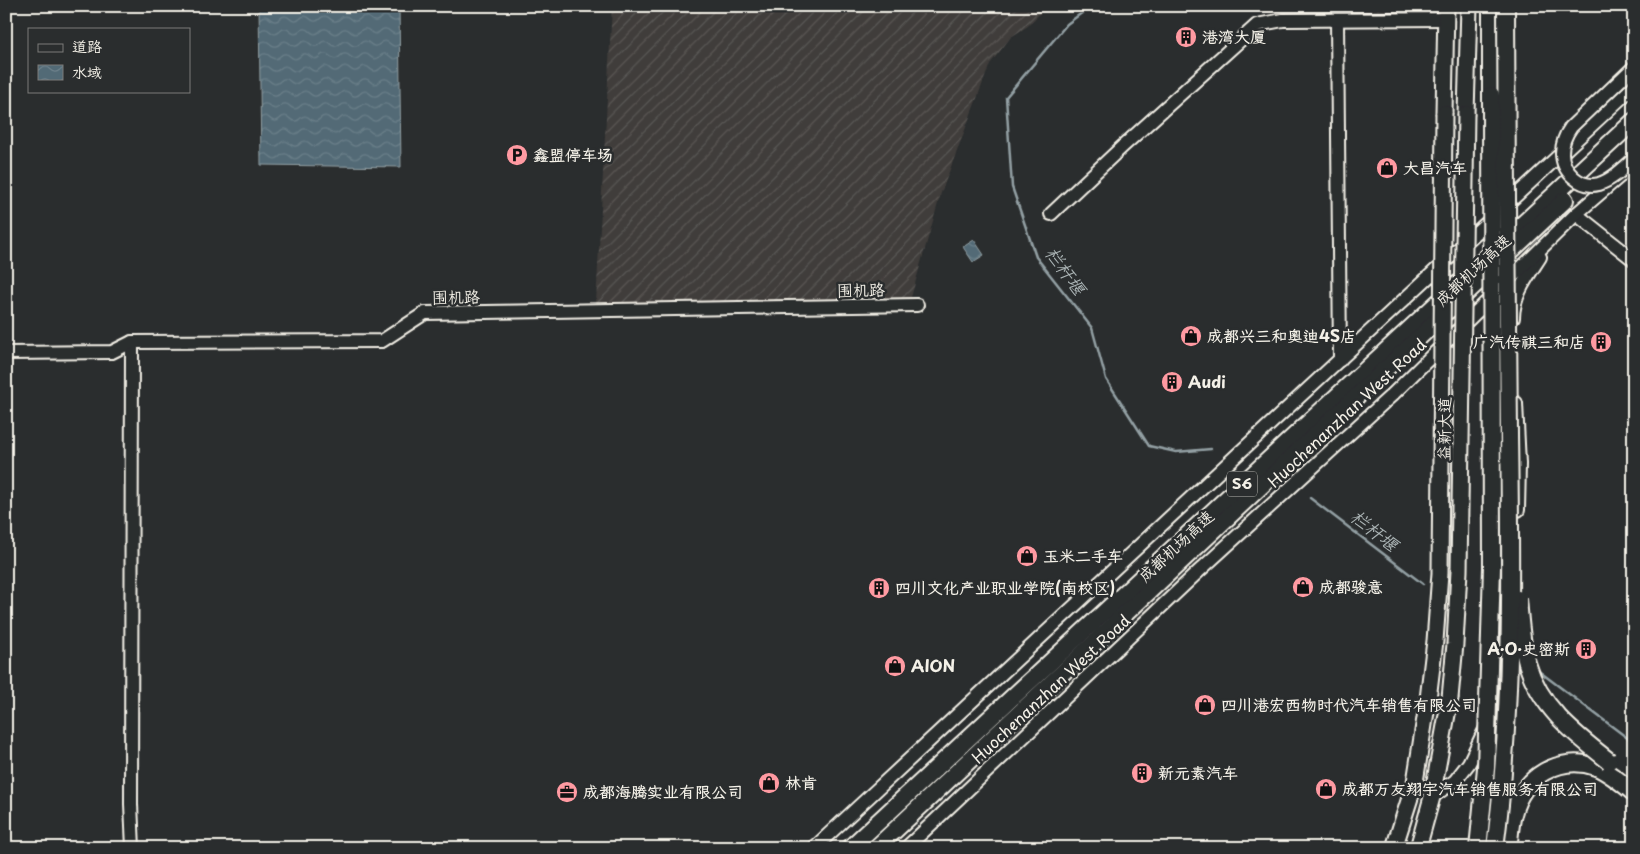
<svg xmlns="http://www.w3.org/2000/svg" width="1640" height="854" font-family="'Playpen Sans','LXGW WenKai TC',sans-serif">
<defs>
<pattern id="industrial-furrows" width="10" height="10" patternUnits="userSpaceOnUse" patternTransform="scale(1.25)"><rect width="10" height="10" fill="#3f3c3a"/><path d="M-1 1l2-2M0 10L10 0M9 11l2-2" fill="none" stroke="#5b5956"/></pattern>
<pattern id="water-waves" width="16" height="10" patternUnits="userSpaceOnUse" patternTransform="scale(1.25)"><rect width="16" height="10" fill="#526a76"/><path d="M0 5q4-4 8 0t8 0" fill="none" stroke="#6c808a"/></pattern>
</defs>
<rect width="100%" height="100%" fill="#2a2d2e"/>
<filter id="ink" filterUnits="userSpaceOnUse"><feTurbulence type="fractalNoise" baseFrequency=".02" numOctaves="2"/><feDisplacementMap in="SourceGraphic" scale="10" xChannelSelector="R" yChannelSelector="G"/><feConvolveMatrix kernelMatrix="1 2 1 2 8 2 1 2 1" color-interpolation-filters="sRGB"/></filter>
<g filter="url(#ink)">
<g fill="url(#industrial-furrows)">
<polygon points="612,6 1047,6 1028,26 1011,37 990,64 941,193 910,301 596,303"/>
<polygon points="1330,6 1424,6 1420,11 1330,9"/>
</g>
<g fill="url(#water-waves)" stroke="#93a0a4">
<polygon points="259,6 399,6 401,167 261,165"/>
<polygon points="974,240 984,255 973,262 963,247"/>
</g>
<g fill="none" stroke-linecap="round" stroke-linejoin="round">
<g stroke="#93a0a4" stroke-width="2.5">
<polyline points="1091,6 1067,24 1006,97 1012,187 1036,257 1092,328 1106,379 1149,446 1176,452 1211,449"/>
<polyline points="1310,498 1423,584"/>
<polyline points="1536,669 1634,743"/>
</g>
<g stroke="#f4f1e8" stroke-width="16">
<g id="secondary">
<polyline points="1337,20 1340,360"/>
<polyline points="1051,214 1122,147 1257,25 1283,20 1446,19"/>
<polyline points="1576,214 1634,260"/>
<path d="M1513 318C1513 295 1528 276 1540 257"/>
<polyline points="132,342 131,804 133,848"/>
<polyline points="6,353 112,352 132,342 382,341 425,313 917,305"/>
<polyline points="1516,403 1519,464 1518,510"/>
<polyline points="1432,797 1455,781 1469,763 1501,696 1503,684"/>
<polyline points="814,848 1634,86"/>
<polyline points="906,848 1198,572 1393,394 1576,214 1620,176"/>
</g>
</g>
<g stroke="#f4f1e8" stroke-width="19">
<g id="primary">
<polyline points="1444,113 1446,6"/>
<polyline points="1466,114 1469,6"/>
<polyline points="1394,848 1415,782 1428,699"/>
<polyline points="1418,848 1432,797 1450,698"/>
</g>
</g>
<g stroke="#f4f1e8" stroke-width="20">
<g id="highway">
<polyline points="1491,6 1491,95"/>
<polyline points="850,848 1634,121"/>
<polyline points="876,848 1565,200"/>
<path d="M1508 848C1510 837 1510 825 1513 814 1522 777 1560 754 1596 767 1610 773 1622 783 1634 793"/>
</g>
</g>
<use href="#secondary" stroke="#2a2d2e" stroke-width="12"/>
<use href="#primary" stroke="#2a2d2e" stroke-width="15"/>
<use href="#highway" stroke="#2a2d2e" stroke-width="16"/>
<g stroke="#f4f1e8" stroke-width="16" stroke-linecap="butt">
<path id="secondary-bridge" d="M1634 67 1571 127C1566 134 1562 144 1562 153 1562 171 1580 189 1599 184 1612 180 1624 168 1634 159"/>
</g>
<g stroke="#f4f1e8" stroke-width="19" stroke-linecap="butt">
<g id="primary-bridge">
<polyline points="1450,698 1455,644 1459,571 1466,114"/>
<polyline points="1428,699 1435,641 1440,573 1444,113"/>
</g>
</g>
<g stroke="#f4f1e8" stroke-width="20" stroke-linecap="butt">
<g id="highway-bridge">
<path d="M1518 599C1520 620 1521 643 1527 663 1540 708 1575 734 1609 761"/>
<polyline points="1478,848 1486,768 1492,567 1491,95"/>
<path d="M1495 848C1513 711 1511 572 1509 434 1508 291 1506 149 1506 6"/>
</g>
</g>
<use href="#secondary-bridge" stroke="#2a2d2e" stroke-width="12"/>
<use href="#primary-bridge" stroke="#2a2d2e" stroke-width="15"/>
<use href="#highway-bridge" stroke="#2a2d2e" stroke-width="16"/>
</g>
</g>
<defs>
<g id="building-disc" transform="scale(1.125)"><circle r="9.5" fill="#ff9aa2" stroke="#2a2d2e"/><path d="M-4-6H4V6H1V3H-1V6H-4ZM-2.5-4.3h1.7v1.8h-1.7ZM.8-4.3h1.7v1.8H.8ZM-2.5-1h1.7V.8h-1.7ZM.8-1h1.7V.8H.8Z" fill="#111"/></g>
<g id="parking-disc" transform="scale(1.125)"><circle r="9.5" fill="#ff9aa2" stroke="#2a2d2e"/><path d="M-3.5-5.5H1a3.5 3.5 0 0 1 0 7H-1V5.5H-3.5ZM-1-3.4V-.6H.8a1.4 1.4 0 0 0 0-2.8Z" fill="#111"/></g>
<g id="shop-disc" transform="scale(1.125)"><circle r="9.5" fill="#ff9aa2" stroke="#2a2d2e"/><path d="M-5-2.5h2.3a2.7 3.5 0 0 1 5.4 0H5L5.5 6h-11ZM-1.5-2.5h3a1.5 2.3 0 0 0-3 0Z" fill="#111"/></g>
<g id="office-disc" transform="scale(1.125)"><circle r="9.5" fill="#ff9aa2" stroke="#2a2d2e"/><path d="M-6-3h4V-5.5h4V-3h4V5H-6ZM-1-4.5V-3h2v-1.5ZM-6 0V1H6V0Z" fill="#111"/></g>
</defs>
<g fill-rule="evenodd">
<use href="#building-disc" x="1186" y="37"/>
<use href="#parking-disc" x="517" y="155"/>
<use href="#shop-disc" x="1387" y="168"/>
<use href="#shop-disc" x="1191" y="336"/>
<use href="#building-disc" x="1601" y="342"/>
<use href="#building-disc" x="1172" y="382"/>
<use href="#shop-disc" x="1027" y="556"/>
<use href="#shop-disc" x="1303" y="587"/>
<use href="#building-disc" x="879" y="588"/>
<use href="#building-disc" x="1586" y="649"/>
<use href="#shop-disc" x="895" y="666"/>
<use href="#shop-disc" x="1205" y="705"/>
<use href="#building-disc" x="1142" y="773"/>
<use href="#shop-disc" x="769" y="783"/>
<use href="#shop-disc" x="1326" y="789"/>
<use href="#office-disc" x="567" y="792"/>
</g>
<g text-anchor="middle" stroke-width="5" stroke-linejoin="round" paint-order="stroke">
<rect fill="#2a2d2e" stroke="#b7b6b0" stroke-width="1" x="1227" y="471.5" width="30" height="25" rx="4"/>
<g font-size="15" font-weight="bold" fill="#f4f1e8">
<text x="1242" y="489">S6</text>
</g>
<g font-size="16" font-weight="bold" fill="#f4f1e8" stroke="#2a2d2e" text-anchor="start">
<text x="1202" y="43">港湾大厦</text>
<text x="533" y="161">鑫盟停车场</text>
<text x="1403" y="174">大昌汽车</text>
<text x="1207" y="342">成都兴三和奥迪4S店</text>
<text x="1585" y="348" text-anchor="end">广汽传祺三和店</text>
<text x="1188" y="388">Audi</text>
<text x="1043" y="562">玉米二手车</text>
<text x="1319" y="593">成都骏意</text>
<text x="895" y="594">四川文化产业职业学院(南校区)</text>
<text x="1570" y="655" text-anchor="end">A·O·史密斯</text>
<text x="911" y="672">AION</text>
<text x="1221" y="711">四川港宏西物时代汽车销售有限公司</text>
<text x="1158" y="779">新元素汽车</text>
<text x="785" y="789">林肯</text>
<text x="1342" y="795">成都万友翔宇汽车销售服务有限公司</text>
<text x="583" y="798">成都海腾实业有限公司</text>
</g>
<g font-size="16" fill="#f4f1e8" stroke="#2a2d2e">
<text transform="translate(1473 270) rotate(-43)" y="6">成都机场高速</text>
<text transform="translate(861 290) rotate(-1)" y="6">围机路</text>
<text transform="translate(456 297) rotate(-1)" y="6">围机路</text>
<text transform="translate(1347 413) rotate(-43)" y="6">Huochenanzhan West Road</text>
<text transform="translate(1444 429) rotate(-89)" y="6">益新大道</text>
<text transform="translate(1176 546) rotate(-43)" y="6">成都机场高速</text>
<text transform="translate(1051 689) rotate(-43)" y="6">Huochenanzhan West Road</text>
</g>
<g font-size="18" font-style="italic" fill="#abb4b5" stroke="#2a2d2e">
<text transform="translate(1065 271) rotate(54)" y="6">栏杆堰</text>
<text transform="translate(1374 531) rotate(38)" y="6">栏杆堰</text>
</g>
</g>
<rect width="1640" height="854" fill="none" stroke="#2a2d2e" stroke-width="25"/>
<rect x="12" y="12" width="1615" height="829" fill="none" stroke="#f4f1e8" stroke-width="2" filter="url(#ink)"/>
<rect x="28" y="28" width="162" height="65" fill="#2a2d2e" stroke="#7b7b78"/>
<rect x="38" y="44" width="25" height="8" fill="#2a2d2e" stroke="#7b7b78"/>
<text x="72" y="52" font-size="15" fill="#f4f1e8">道路</text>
<rect x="38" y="65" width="25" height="15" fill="url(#water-waves)" stroke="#7b7b78"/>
<text x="72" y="78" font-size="15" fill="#f4f1e8">水域</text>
</svg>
